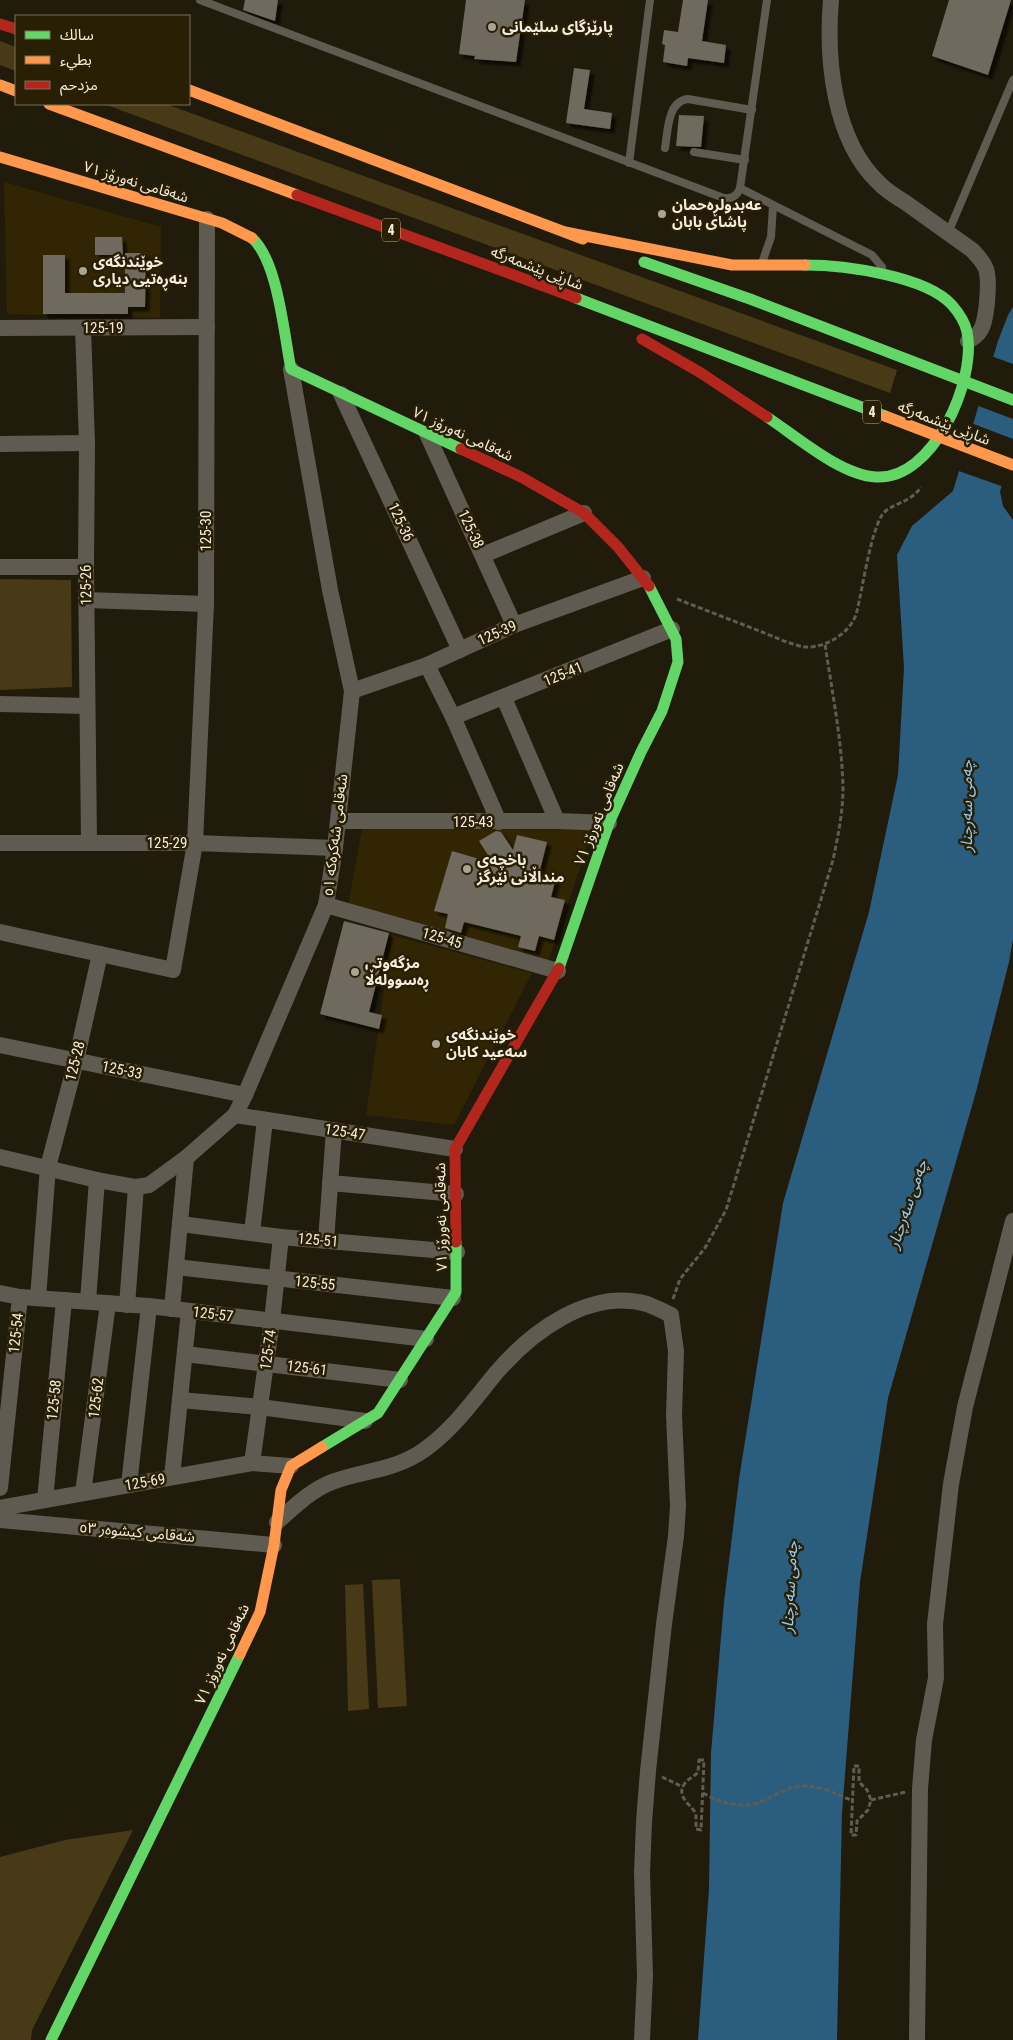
<svg xmlns="http://www.w3.org/2000/svg" width="1013" height="2040" font-family="'Roboto Condensed','Noto Sans Arabic',sans-serif">
<defs>
<filter id="shadow"><feDropShadow dx="4.5" dy="4.5" stdDeviation="1" flood-color="#0009"/></filter>
</defs>
<rect width="100%" height="100%" fill="#211b0c"/>
<g fill="#312503">
<polygon points="4,182 161,227 160,318 7,314"/>
<polygon points="362,828 593,830 548,962 348,907"/>
<polygon points="392,935 532,973 454,1125 366,1115"/>
</g>
<g fill="#483917">
<polygon points="0,41 16,47 16,71 0,65"/>
<polygon points="104,104 166,104 897,370 890,393"/>
<polygon points="0,579 71,580 72,687 0,690"/>
<polygon points="400,1579 407,1706 378,1708 372,1580"/>
<polygon points="363,1584 369,1709 348,1711 345,1585"/>
<polygon points="133,1830 32,2030 31,2040 0,2040 0,1857 65,1840"/>
</g>
<polygon fill="#2b5d7f" points="1013,307 1013,456 1000,491 1003,506 1013,520 1013,939 1009,962 976,1092 888,1398 860,1582 842,1813 837,2040 698,2040 709,1889 711,1753 724,1602 739,1479 783,1203 869,912 898,775 904,668 897,555 912,526 953,491 998,341 1008,315"/>
<g fill="#211b0c">
<polygon points="991,356 1013,364 1013,419 976,405"/>
<polygon points="971,423 1013,439 1013,463 1004,487 956,470"/>
</g>
<g fill="#6f695d" filter="url(#shadow)">
<polygon points="245,0 278,0 275,21 243,10"/>
<polygon points="466,0 525,0 516,62 474,59 475,56 459,54"/>
<polygon points="683,0 708,0 702,41 726,45 724,63 688,58 687,66 663,62 665,45 662,44 664,30 678,32"/>
<polygon points="949,0 1011,0 988,75 932,56"/>
<polygon points="574,68 590,70 584,109 612,113 610,129 566,123"/>
<polygon points="679,115 704,116 701,147 676,146"/>
<polygon points="95,237 122,237 123,255 95,255"/>
<polygon points="125,253 146,253 145,307 128,307 128,314 43,314 43,255 65,255 65,293 125,293"/>
<polygon points="496,831 501,832 513,850 517,835 547,842 539,874 556,878 551,897 565,900 554,940 539,936 535,951 518,947 521,936 464,922 461,933 445,928 448,914 434,911 452,851 493,863 479,841"/>
<polygon points="344,921 389,933 369,1012 382,1015 379,1029 320,1014"/>
</g>
<g fill="none" stroke-linecap="round" stroke-linejoin="round">
<g stroke="#605c52" stroke-width="3" stroke-dasharray="5 2.5" stroke-linecap="butt">
<path d="M677 599C705 610 734 621 762 632 775 637 791 645 805 647 827 648 852 632 857 611 863 586 870 535 882 515 890 503 910 504 921 487"/>
<path d="M673 1299 680 1279 705 1248 726 1210 833 860C838 836 843 812 843 788 842 740 832 692 825 644"/>
<path d="M699 1760H704L701 1830 696 1829V1814C691 1804 675 1797 685 1783 689 1778 695 1776 698 1772Z"/>
<polygon points="854,1766 859,1766 859,1782 867,1790 871,1800 868,1810 857,1821 856,1835 851,1835"/>
<polyline points="662,1777 683,1787"/>
<path d="M703 1793C722 1804 745 1810 765 1800 777 1794 788 1787 801 1786 820 1785 836 1794 853 1801"/>
<polyline points="871,1800 906,1792"/>
</g>
<g stroke="#5f5b50" stroke-width="8">
<path d="M200 0 721 197C730 200 737 197 740 188L767 0"/>
<path d="M665 148C668 132 667 101 688 99L752 110"/>
<polyline points="694,152 745,160"/>
<polyline points="629,163 650,0"/>
<polyline points="740,188 872,255 882,267"/>
<polyline points="948,233 1013,80"/>
<polyline points="763,260 771,237 773,206"/>
</g>
<g stroke="#5f5b50" stroke-width="16">
<path d="M831 0C826 58 833 140 879 183 887 192 899 198 909 205 930 220 951 235 972 250 977 255 983 261 986 269 990 281 987 321 980 331 977 336 972 339 968 341"/>
<polyline points="0,328 207,327"/>
<polyline points="83,328 87,443 86,567 89,843"/>
<polyline points="341,394 460,650"/>
<polyline points="427,434 514,625"/>
<polyline points="0,444 87,443"/>
<polyline points="483,555 584,513"/>
<polyline points="0,567 86,567"/>
<polyline points="86,600 206,604"/>
<polyline points="427,665 453,717 499,822"/>
<polyline points="352,691 427,665 514,625 643,578"/>
<polyline points="504,698 557,821"/>
<polyline points="0,704 87,706"/>
<polyline points="453,717 672,629"/>
<polyline points="338,821 557,821 609,823"/>
<polyline points="0,843 195,843 335,848"/>
<polyline points="326,905 558,971"/>
<polyline points="0,932 173,970 195,843 206,604 207,219"/>
<polyline points="0,1045 245,1095"/>
<polyline points="235,1115 455,1149"/>
<polyline points="0,1157 97,1180 136,1187 149,1185 186,1158 235,1115 245,1095 326,905 335,848 352,691 330,590 291,369"/>
<polyline points="330,1183 456,1194"/>
<polyline points="181,1224 281,1237 457,1252"/>
<polyline points="252,1233 265,1120"/>
<polyline points="326,1241 334,1130"/>
<polyline points="176,1267 453,1298"/>
<polyline points="0,1293 20,1297 149,1306 426,1339"/>
<polyline points="38,1298 48,1167 76,1061 100,954"/>
<polyline points="88,1301 97,1180"/>
<polyline points="127,1305 136,1187"/>
<polyline points="172,1309 186,1158"/>
<polyline points="185,1354 400,1380"/>
<polyline points="180,1400 260,1407 365,1421"/>
<polyline points="252,1463 272,1321 281,1237"/>
<polyline points="172,1477 189,1311"/>
<polyline points="129,1485 149,1306"/>
<polyline points="0,1488 20,1297"/>
<polyline points="83,1493 108,1303"/>
<polyline points="45,1500 64,1300"/>
<polyline points="0,1508 252,1463 291,1466"/>
<polyline points="0,1520 274,1545"/>
<path d="M277 1522C294 1507 311 1490 332 1482 361 1471 390 1471 418 1454 450 1434 472 1402 496 1373 531 1332 589 1288 647 1304 655 1307 663 1311 671 1315L676 1351 674 1415 678 1506 676 1536 664 1624 648 1771 644 1822 642 1873 645 1976 642 2040"/>
<polyline points="917,2040 920,1789 924,1740 936,1678 935,1624 951,1484 965,1407 1013,1221"/>
</g>
<g stroke="#63d668" stroke-width="11">
<path d="M252 238C278 261 284 335 291 369L461 449"/>
<polyline points="644,262 750,299 1013,400"/>
<polyline points="576,298 885,416"/>
<path d="M767 417C796 436 840 475 876 477 933 481 977 380 967 332 965 322 959 313 952 305 926 276 844 265 805 265"/>
<polyline points="559,968 609,823 641,752 662,711 678,662 676,639 649,586"/>
<polyline points="322,1447 378,1413 456,1292 456,1242"/>
<polyline points="51,2040 240,1654"/>
</g>
<g stroke="#ff974d" stroke-width="11">
<polyline points="0,85 16,91"/>
<polyline points="189,90 583,239"/>
<polyline points="49,104 297,195"/>
<polyline points="0,157 222,223 252,238"/>
<polyline points="565,232 732,265 805,265"/>
<polyline points="885,416 1013,465"/>
<polyline points="240,1654 260,1612 274,1545 281,1490 291,1466 322,1447"/>
</g>
<g stroke="#b3261e" stroke-width="11">
<polyline points="0,24 16,29"/>
<polyline points="297,195 576,298"/>
<polyline points="642,339 701,373 767,417"/>
<polyline points="461,449 521,477 584,513 618,547 649,586"/>
<polyline points="456,1242 455,1149 559,968"/>
</g>
</g>
<g fill="#aaa494" stroke="#291f04" stroke-width="2">
<circle cx="492" cy="27" r="5"/>
<circle cx="662" cy="214" r="5"/>
<circle cx="83" cy="271" r="5"/>
<circle cx="467" cy="869" r="5"/>
<circle cx="355" cy="972" r="5"/>
<circle cx="436" cy="1044" r="5"/>
</g>
<g text-anchor="middle" stroke-width="5" stroke-linejoin="round" paint-order="stroke">
<g fill="#291f04" stroke="#b7af9d" stroke-width="1">
<rect x="382" y="218.5" width="18" height="23" rx="4"/>
<rect x="863" y="400.5" width="18" height="23" rx="4"/>
</g>
<g font-size="14" font-weight="bold" fill="#f4edde">
<text x="391" y="235">4</text>
<text x="872" y="417">4</text>
</g>
<g font-size="15" font-weight="bold" fill="#f4edde" stroke="#291f04" text-anchor="start">
<text x="502" y="32">پارێزگای سلێمانی</text>
<text x="672" y="210">عەبدولڕەحمان<tspan x="672" dy="17">پاشای بابان</tspan></text>
<text x="93" y="267">خوێندنگەی<tspan x="93" dy="17">بنەڕەتیی دیاری</tspan></text>
<text x="477" y="865">باخچەی<tspan x="477" dy="17">منداڵانی نێرگز</tspan></text>
<text x="365" y="968">مزگەوتی<tspan x="365" dy="17">ڕەسوولەڵا</tspan></text>
<text x="446" y="1040">خوێندنگەی<tspan x="446" dy="17">سەعید کابان</tspan></text>
</g>
<g font-size="15" fill="#f4edde" stroke="#291f04">
<text transform="translate(136 182) rotate(17)" y="5">شەقامی نەورۆز ٧١</text>
<text transform="translate(537 268) rotate(21)" y="5">شاڕێی پێشمەرگە</text>
<text x="103" y="333">125-19</text>
<text transform="translate(944 423) rotate(21)" y="5">شاڕێی پێشمەرگە</text>
<text transform="translate(463 434) rotate(25)" y="5">شەقامی نەورۆز ٧١</text>
<text transform="translate(401 522) rotate(65)" y="5">125-36</text>
<text transform="translate(471 529) rotate(65)" y="5">125-38</text>
<text transform="translate(206 531) rotate(-90)" y="5">125-30</text>
<text transform="translate(86 585) rotate(-91)" y="5">125-26</text>
<text transform="translate(497 633) rotate(-24)" y="5">125-39</text>
<text transform="translate(563 674) rotate(-22)" y="5">125-41</text>
<text transform="translate(599 814) rotate(-68)" y="5">شەقامی نەورۆز ٧١</text>
<text x="473" y="827">125-43</text>
<text transform="translate(335 835) rotate(-83)" y="5">شەقامی شەکرەکە ٥١</text>
<text x="167" y="848">125-29</text>
<text transform="translate(442 938) rotate(16)" y="5">125-45</text>
<text transform="translate(75 1061) rotate(-76)" y="5">125-28</text>
<text transform="translate(122 1070) rotate(12)" y="5">125-33</text>
<text transform="translate(345 1132) rotate(9)" y="5">125-47</text>
<text transform="translate(441 1217) rotate(-91)" y="5">شەقامی نەورۆز ٧١</text>
<text transform="translate(318 1240) rotate(5)" y="5">125-51</text>
<text transform="translate(315 1283) rotate(6)" y="5">125-55</text>
<text transform="translate(213 1314) rotate(7)" y="5">125-57</text>
<text transform="translate(16 1333) rotate(-84)" y="5">125-54</text>
<text transform="translate(268 1350) rotate(-82)" y="5">125-74</text>
<text transform="translate(307 1368) rotate(7)" y="5">125-61</text>
<text transform="translate(96 1398) rotate(-83)" y="5">125-62</text>
<text transform="translate(54 1400) rotate(-84)" y="5">125-58</text>
<text transform="translate(145 1482) rotate(-10)" y="5">125-69</text>
<text transform="translate(137 1532) rotate(5)" y="5">شەقامی کیشوەر ٥٣</text>
<text transform="translate(222 1654) rotate(-65)" y="5">شەقامی نەورۆز ٧١</text>
</g>
<g font-size="16" font-style="italic" fill="#90cefe" stroke="#291f04">
<text transform="translate(966 806) rotate(-90)" y="6">چەمی سەرچنار</text>
<text transform="translate(907 1204) rotate(-71)" y="6">چەمی سەرچنار</text>
<text transform="translate(789 1587) rotate(-87)" y="6">چەمی سەرچنار</text>
</g>
</g>
<rect x="15" y="15" width="175" height="90" fill="#291f04" stroke="#7a715b"/>
<rect x="25" y="31" width="25" height="8" fill="#63d668" stroke="#7a715b"/>
<text x="60" y="40" font-size="15" fill="#f4edde">سالك</text>
<rect x="25" y="56" width="25" height="8" fill="#ff974d" stroke="#7a715b"/>
<text x="60" y="65" font-size="15" fill="#f4edde">بطيء</text>
<rect x="25" y="81" width="25" height="8" fill="#b3261e" stroke="#7a715b"/>
<text x="60" y="90" font-size="15" fill="#f4edde">مزدحم</text>
</svg>
